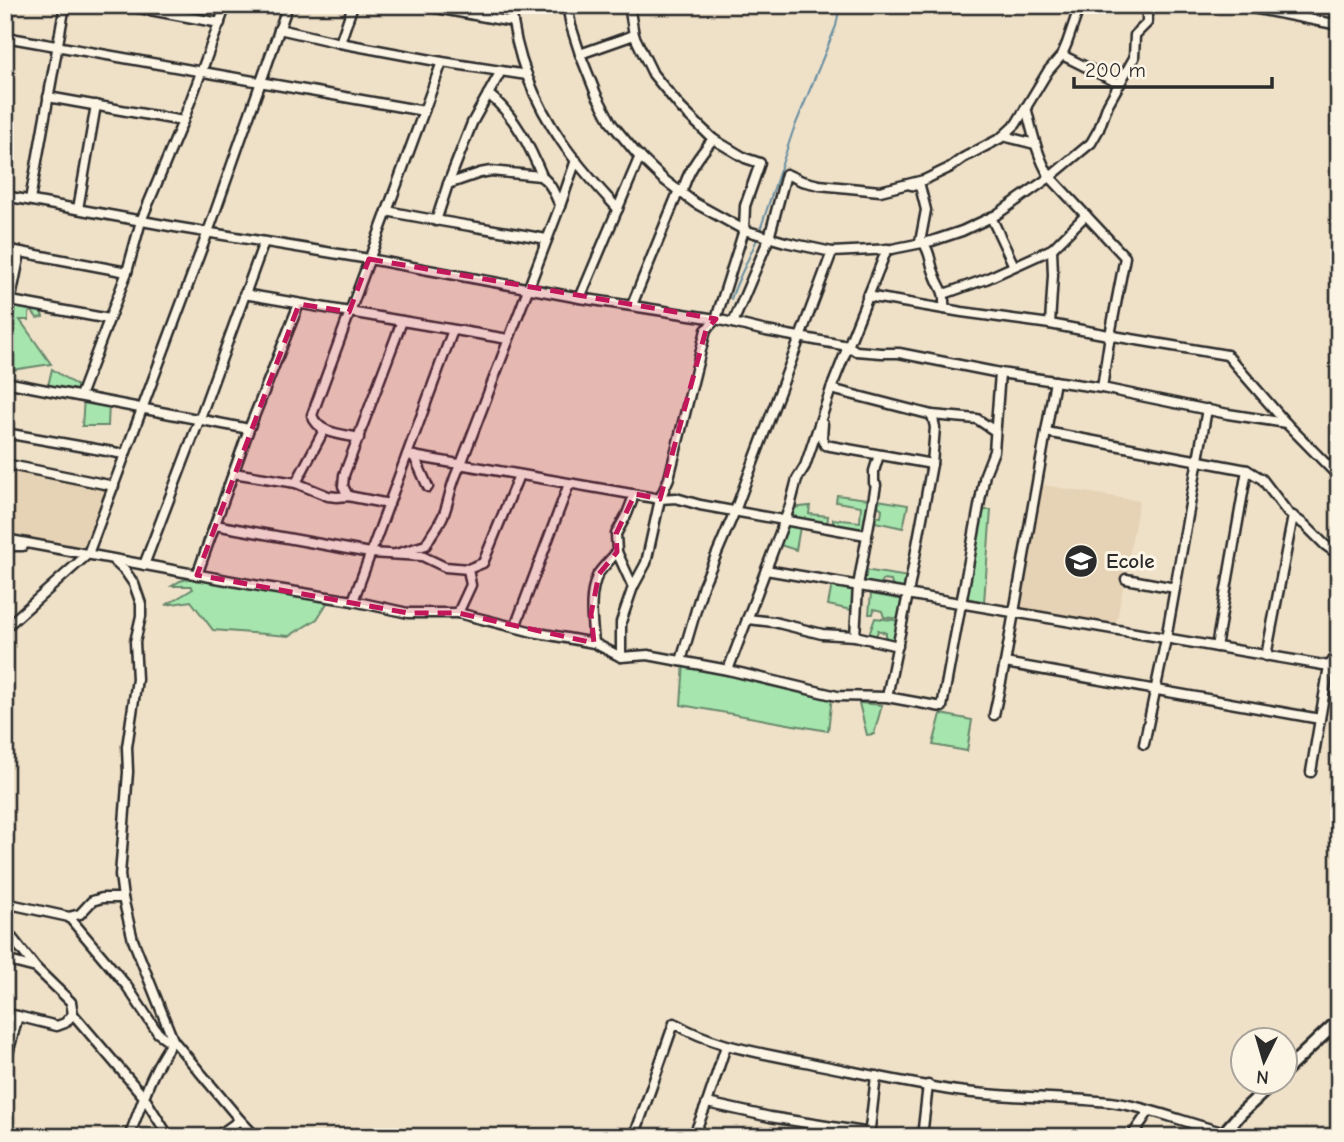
<svg xmlns="http://www.w3.org/2000/svg" width="1344" height="1142" font-family="'Comic Neue',sans-serif">
<rect width="100%" height="100%" fill="#efe0c8"/>
<filter id="ink" filterUnits="userSpaceOnUse"><feTurbulence type="fractalNoise" baseFrequency=".0143" numOctaves="2"/><feDisplacementMap in="SourceGraphic" scale="14" xChannelSelector="R" yChannelSelector="G"/><feConvolveMatrix kernelMatrix="1 2 1 2 8 2 1 2 1" color-interpolation-filters="sRGB"/></filter>
<g filter="url(#ink)">
<g fill="#e6d2b4">
<polygon points="5,463 114,483 88,554 5,539"/>
<polygon points="1037,484 1139,501 1115,630 1014,612"/>
</g>
<g fill="#a6e5ad" stroke="#68886c" stroke-width="2">
<polygon points="11,301 39,306 43,317 37,318 32,311 29,313 29,320 20,320 51,364 5,371 5,328"/>
<polygon points="52,369 83,390 80,396 47,390"/>
<polygon points="84,398 109,403 108,426 82,426"/>
<polygon points="837,495 868,499 864,532 833,526 833,519 860,522 861,506 836,502"/>
<polygon points="878,500 908,505 903,528 875,522 875,516 881,517 882,509 877,505"/>
<polygon points="810,506 809,514 828,516 827,525 788,518 791,508"/>
<polygon points="979,510 991,510 984,602 966,598"/>
<polygon points="786,524 800,527 796,550 780,545"/>
<polygon points="864,570 909,577 907,590 893,589 891,581 882,580 880,588 861,584"/>
<polygon points="195,577 329,600 317,619 289,636 213,630 191,601 166,605 193,589 191,586 172,586 180,581"/>
<polygon points="832,584 854,591 851,610 828,605"/>
<polygon points="871,594 904,600 901,619 884,617 882,611 874,609 873,614 869,614"/>
<polygon points="875,618 901,621 897,641 886,640 886,633 878,630 876,637 869,635"/>
<polygon points="684,662 832,696 828,731 681,705"/>
<polygon points="859,703 882,705 874,734 867,735"/>
<polygon points="941,714 972,720 967,751 933,745"/>
</g>
<g fill="none" stroke-linecap="round" stroke-linejoin="round">
<g stroke="#678fa1" stroke-width="2">
<polyline points="760,230 793,131 836,26 840,5"/>
<path d="M731 299C738 278 749 259 757 239"/>
</g>
<g stroke="#2b2b2b" stroke-width="13">
<g id="street">
<polyline points="123,5 220,23"/>
<polyline points="420,5 513,22"/>
<path d="M511 5C515 54 534 102 562 142 578 166 598 187 618 209"/>
<polyline points="567,5 571,26 580,54 596,94 612,124 636,153 663,179 695,203 744,230 785,242 832,252 892,249 932,241 962,231 996,215 1050,177 1091,143 1099,129 1108,104 1134,58 1135,35 1147,23 1147,5"/>
<polyline points="1237,5 1339,25"/>
<polyline points="1335,25 1339,10"/>
<polyline points="5,27 9,5"/>
<polyline points="279,29 340,43 442,62 527,75"/>
<polyline points="5,37 424,111"/>
<polyline points="340,43 353,5"/>
<polyline points="580,54 634,35"/>
<polyline points="1062,55 1120,84"/>
<path d="M488 94C515 115 530 147 543 178"/>
<polyline points="48,97 183,121"/>
<path d="M1026 107C1032 131 1037 156 1050 177L1125 257 1110 335 1102 388"/>
<polyline points="1003,136 1035,144"/>
<path d="M448 184 480 173 491 171 540 176C551 182 555 195 560 206"/>
<polyline points="911,185 920,186 926,210 920,242"/>
<path d="M682 193C687 172 699 156 713 139"/>
<polyline points="5,196 175,227 369,259 580,298 716,319 766,331 848,346 856,351 881,353 899,353 1000,373 1102,388 1228,414 1286,423"/>
<polyline points="30,200 65,5"/>
<polyline points="78,209 96,105"/>
<path d="M387 211C440 222 493 229 546 239"/>
<polyline points="991,217 1014,266"/>
<polyline points="436,221 448,184 472,123 501,71"/>
<path d="M923 242C932 255 929 262 935 275 941 292 945 288 944 309"/>
<polyline points="5,249 127,272"/>
<polyline points="244,294 508,339"/>
<polyline points="944,294 986,279 1052,249 1086,215"/>
<polyline points="867,296 962,312 1050,324 1119,337 1227,355 1286,423 1339,477"/>
<polyline points="580,298 640,156"/>
<polyline points="11,301 109,319"/>
<polyline points="632,305 679,190"/>
<polyline points="733,323 769,238 786,174 802,181 819,185 880,191 924,180 949,168 963,158 1001,138 1016,124 1048,71 1062,55 1067,43 1080,5"/>
<polyline points="1050,324 1053,275 1052,249"/>
<polyline points="5,328 20,253"/>
<polyline points="5,382 249,429"/>
<polyline points="831,389 932,415 977,419 995,431"/>
<polyline points="80,396 127,272 141,221 183,121 226,5"/>
<polyline points="823,424 822,437 825,445 932,464"/>
<polyline points="1046,432 1247,470 1262,479 1288,513 1305,525 1325,545 1339,555"/>
<polyline points="5,433 124,454"/>
<path d="M359 438C342 434 318 434 312 415L442 62"/>
<polyline points="407,455 660,499 676,498 700,505 866,535"/>
<polyline points="414,456 428,487"/>
<polyline points="5,464 114,486"/>
<polyline points="233,473 296,483 328,496 337,497 348,496 389,504"/>
<polyline points="296,483 324,430"/>
<polyline points="633,494 632,501 627,514 616,534 617,552 633,587"/>
<polyline points="348,496 343,486 344,475 402,321"/>
<polyline points="215,525 370,553 422,556 445,567 468,569"/>
<polyline points="5,539 265,587 353,601 408,613 458,613 533,632 594,643 621,657 648,655 728,670 837,696 887,697 942,707 985,474 994,451 1000,373"/>
<polyline points="5,546 23,546"/>
<path d="M396 554 426 545C431 533 441 524 445 511 451 493 451 482 461 464L560 206 576 160"/>
<polyline points="114,561 125,571 134,584 141,604 141,616 135,642 137,679 127,747 128,772 120,875 123,898 133,940 173,1040 240,1120 256,1137"/>
<polyline points="144,565 200,418 264,242"/>
<polyline points="766,570 1329,666"/>
<polyline points="197,575 249,429 299,304"/>
<polyline points="1126,579 1175,588"/>
<polyline points="353,601 453,330"/>
<polyline points="458,613 471,585 468,569 483,563 519,475"/>
<polyline points="747,619 774,622 822,634 855,636 898,646"/>
<polyline points="515,627 569,484"/>
<polyline points="5,628 88,554 212,221 288,5"/>
<polyline points="855,636 858,586 876,485 874,483 874,471 879,455"/>
<path d="M594 643C592 621 588 595 598 574 603 567 611 559 617 552"/>
<polyline points="1216,647 1247,470"/>
<polyline points="1266,656 1293,516"/>
<polyline points="621,657 621,622 633,587 646,563 660,499 669,478 706,330 716,319 744,230 745,206 760,163 745,158 713,139 681,108 653,74 634,35 629,5"/>
<polyline points="681,661 703,586 735,511 832,252"/>
<polyline points="1005,663 1320,719"/>
<polyline points="728,670 790,506 797,479 805,466 831,389 887,249"/>
<polyline points="887,697 908,594 932,464 935,427 932,415"/>
<polyline points="994,715 1005,663 1055,381"/>
<polyline points="1144,744 1166,639 1207,409"/>
<polyline points="1311,772 1329,666 1339,652"/>
<polyline points="5,903 69,917 80,914 92,901 102,898 123,898"/>
<polyline points="69,917 126,985 158,1033 172,1043"/>
<polyline points="5,929 36,968"/>
<polyline points="5,960 36,968 71,1002 73,1014 65,1023 57,1026 5,1013"/>
<polyline points="73,1014 144,1097 129,1137"/>
<polyline points="5,1065 18,1016"/>
<polyline points="707,1103 770,1117 870,1133"/>
<path d="M169 1137 144 1097C152 1074 160 1060 173 1040"/>
<polyline points="216,1137 240,1120"/>
<path d="M634 1137 674 1023C713 1046 757 1052 800 1061 852 1071 904 1083 957 1091 1008 1098 1060 1097 1110 1102 1156 1108 1199 1129 1244 1137"/>
<polyline points="693,1137 707,1103 726,1046"/>
<polyline points="869,1137 876,1076"/>
<polyline points="922,1137 928,1085"/>
<polyline points="1131,1137 1149,1111"/>
</g>
</g>
<g stroke="#2b2b2b" stroke-width="16">
<g id="secondary">
<polyline points="1284,1072 1339,1020"/>
<polyline points="1220,1137 1242,1112 1274,1082"/>
</g>
</g>
<use href="#street" stroke="#fcf5e5" stroke-width="8"/>
<use href="#secondary" stroke="#fcf5e5" stroke-width="10"/>
</g>
</g>
<path fill="#c2185b" fill-opacity="0.2" stroke="#c2185b" stroke-width="5" stroke-dasharray="14 9" stroke-linejoin="round" d="M369 259 716 319 706 330 660 499 635 494 616 534 617 552 599 574 591 614 594 643 458 613H408L197 575 299 304 349 312Z"/>
<defs>
<g id="school-disc" transform="scale(1.75)"><circle r="9.5" fill="#2b2b2b" stroke="#fcf5e5"/><path d="M0-5L7-2L0 1L-7-2ZM-4 1L0 2.5L4 1V4Q0 6-4 4Z" fill="#fff"/></g>
</defs>
<g fill-rule="evenodd">
<use href="#school-disc" x="1081" y="561"/>
</g>
<g text-anchor="middle" stroke-width="6" stroke-linejoin="round" paint-order="stroke">
<g font-size="21" font-weight="bold" fill="#2b2b2b" stroke="#fcf5e5" text-anchor="start">
<text x="1106" y="568">Ecole</text>
</g>
</g>
<rect width="1344" height="1142" fill="none" stroke="#fcf5e5" stroke-width="28"/>
<rect x="14" y="14" width="1316" height="1114" fill="none" stroke="#2b2b2b" stroke-width="2.5" filter="url(#ink)"/>
<g transform="translate(1264 1061) rotate(185)"><circle r="33" fill="#fcf5e5" stroke="#a8a49b" stroke-width="2"/>
<path d="M0-5L12 26L0 18L-12 26Z" fill="#2b2b2b"/>
<text y="-10" font-size="19" font-weight="bold" text-anchor="middle" fill="#2b2b2b">N</text>
</g>
<path d="M1074 77v10h198v-10" fill="none" stroke="#2b2b2b" stroke-width="3.5"/>
<text x="1085" y="77" font-size="21" fill="#2b2b2b" stroke="#fcf5e5" stroke-width="5" paint-order="stroke">200 m</text>
</svg>
